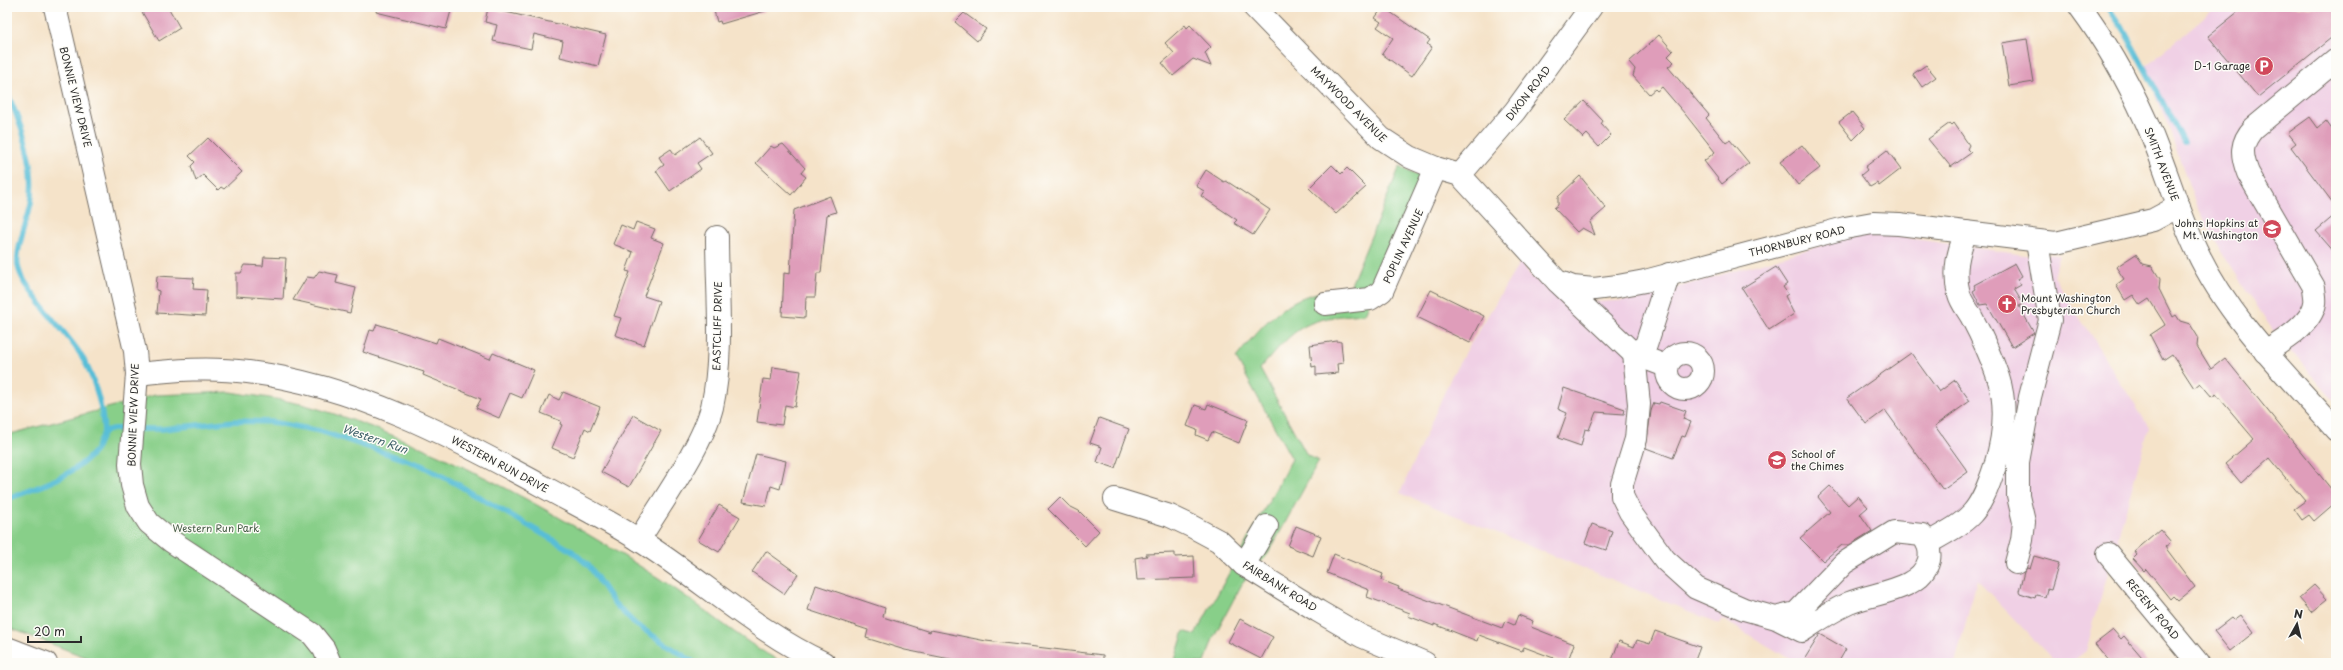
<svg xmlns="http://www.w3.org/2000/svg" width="2343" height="670" font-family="'Playpen Sans',sans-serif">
<rect width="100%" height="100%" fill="#fdfcf7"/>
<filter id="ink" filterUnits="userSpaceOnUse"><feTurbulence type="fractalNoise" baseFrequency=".025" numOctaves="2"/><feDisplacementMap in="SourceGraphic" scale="8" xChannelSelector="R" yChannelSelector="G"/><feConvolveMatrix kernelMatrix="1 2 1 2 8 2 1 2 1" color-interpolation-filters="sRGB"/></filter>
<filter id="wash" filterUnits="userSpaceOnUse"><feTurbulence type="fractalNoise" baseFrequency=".012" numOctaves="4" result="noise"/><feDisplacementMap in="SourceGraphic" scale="16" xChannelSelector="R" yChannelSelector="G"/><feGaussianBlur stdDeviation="0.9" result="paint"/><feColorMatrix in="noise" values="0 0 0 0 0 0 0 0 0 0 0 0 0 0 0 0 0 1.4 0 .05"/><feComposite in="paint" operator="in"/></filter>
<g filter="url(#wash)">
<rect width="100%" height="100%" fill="#f5e3c9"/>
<g fill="#f0d0e5">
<polygon points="2216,7 2336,7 2336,403 2272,329 2222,253 2196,205 2167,123 2143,68"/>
<polygon points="1867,232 2031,256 2060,254 2053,276 2149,427 2086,651 2070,663 2056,663 1977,580 1955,663 1797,663 1722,619 1720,624 1400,493 1452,375 1520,262 1532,277 1544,286 1564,295 1593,302 1635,300"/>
</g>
<g fill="#88cf89" stroke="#5a7d5a">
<path d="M1400 166 1421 177 1365 314C1306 318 1298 324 1260 369L1307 455 1319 461 1268 554 1242 584 1213 638 1205 663H1174L1184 631 1195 635 1292 459 1236 358C1258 330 1280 301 1317 293 1328 290 1339 290 1350 287Z"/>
<path d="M231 392C255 396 281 399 305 405 428 440 549 508 657 577 700 604 738 639 783 663H101L7 627V435L155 395Z"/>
</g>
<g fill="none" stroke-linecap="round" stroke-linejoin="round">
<g stroke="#59bed7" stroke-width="5.5">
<polyline points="2108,7 2126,34 2184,142"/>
<path d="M7 92C21 125 38 166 31 203 28 219 15 251 18 266 21 281 34 295 43 307 55 323 70 338 81 355 94 376 103 408 104 433"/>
<polyline points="138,429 163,429 235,421 272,422 320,431 421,465 455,483 572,551 590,567 613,602 635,624 695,663"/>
<path d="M7 499C37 488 74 476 95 451 99 445 100 436 105 432 111 427 122 429 129 429"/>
</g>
</g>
<g id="blocks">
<g fill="#df9dba">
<polygon points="139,7 168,7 180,28 159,41"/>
<polygon points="377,7 452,7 446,29 376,12"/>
<polygon points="713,7 765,7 765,11 721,24 720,21 717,22"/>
<polygon points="1383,7 1430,40 1427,44 1432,47 1412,76 1382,54 1393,38 1377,27 1381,22 1375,18"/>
<polygon points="2244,7 2336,7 2336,34 2258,97 2208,36"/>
<polygon points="488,8 606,35 598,66 560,57 563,41 534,34 531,49 493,41 497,25 485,22"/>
<polygon points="964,13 986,29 977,41 955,22"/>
<polygon points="1185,25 1187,28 1190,25 1211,47 1205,53 1211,66 1193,59 1173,76 1162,63 1174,53 1165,43"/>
<polygon points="1659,35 1673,51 1668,56 1674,62 1668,67 1709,115 1706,118 1726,143 1730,140 1749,163 1722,184 1704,161 1715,152 1685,114 1662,87 1657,91 1655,89 1649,94 1633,76 1635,69 1629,62"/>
<polygon points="2027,39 2034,82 2009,86 2002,43"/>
<polygon points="1926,65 1936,77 1922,87 1913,74"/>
<polygon points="1584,101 1603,121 1601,124 1611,135 1599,147 1587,134 1583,138 1564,120"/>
<polygon points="1852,112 1865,128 1853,140 1839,122"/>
<polygon points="2310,117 2318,128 2326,121 2336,135 2336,207 2291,147 2296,143 2288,133"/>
<polygon points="1950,123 1952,125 1954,123 1969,145 1967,149 1971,153 1951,167 1928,139"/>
<polygon points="700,137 712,153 697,163 701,169 670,191 656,171 664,165 659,157 671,149 675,155"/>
<polygon points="208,138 242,172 224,189 221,187 218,190 203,175 196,181 191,166 195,162 189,156"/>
<polygon points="783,144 805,168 801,173 806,177 791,195 756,163 771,146 774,148"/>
<polygon points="1802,145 1820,168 1798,185 1780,162"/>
<polygon points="1887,150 1901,169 1879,186 1877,183 1870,187 1861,175 1867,170 1865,167"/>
<polygon points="1332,165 1341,174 1347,168 1366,187 1336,214 1309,188"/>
<polygon points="1206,170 1224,182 1226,181 1231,184 1270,210 1253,235 1234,223 1237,220 1201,196 1204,191 1196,186"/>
<polygon points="1580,176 1606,208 1590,222 1595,235 1582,228 1577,232 1554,208 1558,205 1558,197"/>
<polygon points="830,196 836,212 827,215 821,273 817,273 815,297 806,297 805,318 782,316 784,273 790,274 794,210"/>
<polygon points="2336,214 2336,254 2316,231"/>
<polygon points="636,222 655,229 651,238 664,243 644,296 659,301 644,345 615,335 621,318 614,316 630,272 626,271 633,252 613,244 621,225 633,230"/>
<polygon points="2136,254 2143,264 2152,266 2160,279 2159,289 2173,317 2176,315 2180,321 2190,324 2198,337 2197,346 2211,369 2225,358 2336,495 2336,502 2314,521 2309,515 2302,520 2294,509 2305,501 2269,458 2241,483 2225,464 2254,439 2216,394 2212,397 2200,383 2194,388 2172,354 2163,360 2150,335 2165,325 2164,323 2149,299 2140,305 2133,295 2125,300 2116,285 2124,279 2116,267"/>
<polygon points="264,257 286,258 283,299 236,296 236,273 241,273 245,265 263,266"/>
<polygon points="2015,263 2022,276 2017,279 2021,285 2014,289 2023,304 2019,306 2034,333 2012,347 1987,304 1980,305 1973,291 1976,289 1974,285"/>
<polygon points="1776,267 1787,284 1783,287 1788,294 1785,296 1794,314 1769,330 1742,288"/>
<polygon points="319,271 338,275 336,283 356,288 350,313 293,300 307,277 314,278"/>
<polygon points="157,276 194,278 193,289 207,290 205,316 157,313 159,291 156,290"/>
<polygon points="1431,290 1484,316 1470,343 1417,317"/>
<polygon points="377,324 436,343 438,338 490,359 493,353 534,370 522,398 510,393 499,418 476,408 481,399 423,375 424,372 363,352 370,330 374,331"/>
<polygon points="1337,341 1341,342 1343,363 1337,364 1338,373 1316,375 1316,366 1312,367 1310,345"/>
<polygon points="1911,353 1939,392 1955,380 1970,401 1935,426 1968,472 1943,490 1885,410 1866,424 1847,398"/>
<polygon points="773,367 801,371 795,407 785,405 782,425 757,422 763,379 771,380"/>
<polygon points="1564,388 1625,409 1624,414 1596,412 1589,430 1585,429 1581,446 1558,438 1567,413 1558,409"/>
<polygon points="563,392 600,407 590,431 585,428 573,457 552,448 562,425 560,424 561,421 541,413 549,395 559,400"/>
<polygon points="1660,402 1686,411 1683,419 1691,422 1685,437 1682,436 1673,458 1646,448 1651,411 1654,403 1659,404"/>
<polygon points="1208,404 1248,420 1239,443 1212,432 1208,440 1196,435 1197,430 1187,426 1195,405 1206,409"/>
<polygon points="633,415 661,431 629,487 601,472"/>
<polygon points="1099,418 1129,429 1115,468 1097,462 1102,447 1090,443"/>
<polygon points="756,454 786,461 780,489 771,486 766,506 743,502"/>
<polygon points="1830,486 1848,505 1858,496 1868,507 1860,514 1872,531 1849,545 1842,545 1823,561 1800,538 1830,512 1818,497"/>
<polygon points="1060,497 1069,506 1079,511 1099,531 1085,546 1048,509"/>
<polygon points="719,505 740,517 719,552 698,540"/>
<polygon points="1592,524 1612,531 1606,550 1585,543"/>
<polygon points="1296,526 1321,536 1313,556 1288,546"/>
<polygon points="2160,529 2171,542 2165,547 2195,587 2178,601 2173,596 2170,599 2146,569 2144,571 2133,559 2137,555 2134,551"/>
<polygon points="766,551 798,574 784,594 752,572"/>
<polygon points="1175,553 1175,557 1194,556 1195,578 1137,580 1135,558 1147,556 1146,554"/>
<polygon points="1334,554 1383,574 1381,580 1399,587 1398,589 1502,628 1505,621 1514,625 1518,615 1533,621 1531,627 1574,644 1567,663 1524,647 1522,651 1479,635 1477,641 1434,624 1434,626 1408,616 1410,613 1367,597 1369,590 1327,573"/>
<polygon points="2034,556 2059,563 2051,590 2047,589 2045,597 2036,595 2035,598 2020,593 2019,591 2024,572 2027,568 2030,569"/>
<polygon points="816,585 885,608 883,617 930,632 931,630 986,641 1103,655 1103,663 970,663 905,650 866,638 868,630 808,610"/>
<polygon points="2314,585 2327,599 2311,612 2299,598"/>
<polygon points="2240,615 2253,633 2230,651 2214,631 2231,618 2233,620"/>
<polygon points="1240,619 1273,637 1261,659 1228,642"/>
<polygon points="2113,630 2121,639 2124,636 2147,663 2111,663 2095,644"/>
<polygon points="1655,631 1700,647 1694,663 1611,663 1619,641 1634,647 1637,640 1650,644"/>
<polygon points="1820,634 1846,649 1838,663 1802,663"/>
</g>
</g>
</g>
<g filter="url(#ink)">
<use href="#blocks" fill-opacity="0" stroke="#726b62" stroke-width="1"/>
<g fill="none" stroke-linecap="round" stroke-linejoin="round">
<g stroke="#726b62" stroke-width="24">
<g id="minor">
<polyline points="55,7 135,351 137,374 130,464 132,485 138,506 149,523 171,541 312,634 324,649 330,663"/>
<polyline points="1254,7 1381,138 1410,157 1436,168 1460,175"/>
<polyline points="1460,175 1557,281 1573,287 1594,289 1618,286 1645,281 1845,228 1873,223 1899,224 2056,243 2153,220 2179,206"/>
<polyline points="1460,175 1515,111 1591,7"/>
<polyline points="1558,282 1634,354 1666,366"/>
<polyline points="1325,304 1370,299 1382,291 1436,168"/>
<path d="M2265 352C2282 342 2312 324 2315 303 2316 298 2314 292 2314 287L2248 173C2241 155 2240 143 2254 128L2336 60"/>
<circle cx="1685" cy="371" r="18"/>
<path d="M1634 354 1639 404 1636 439 1622 484V496L1630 512 1665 560 1696 588 1744 609 1776 618 1802 631C1818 620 1832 611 1849 603 1875 592 1921 591 1929 560 1931 550 1928 543 1922 535L1894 532 1844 563 1796 613 1776 618"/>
<polyline points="1634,354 1646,345 1669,274"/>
<path d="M137 374C174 370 210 367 248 372 355 385 453 437 546 488 577 505 609 521 639 540 701 579 758 633 824 663"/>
<polyline points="1115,499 1170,516 1191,526 1219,541 1244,565 1318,611 1361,636 1425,663"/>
<path d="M639 540C661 503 702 447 712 407 724 353 717 293 717 237"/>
<path d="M1928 543C1971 519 1979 515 1995 466 2004 437 2008 407 1998 377 1991 356 1981 335 1971 316 1967 309 1961 302 1959 294 1953 272 1958 252 1966 232"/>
<polyline points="2108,554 2198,663"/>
<polyline points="2016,563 2022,540 2024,522 2018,496 2018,462 2030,397 2050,320 2037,242"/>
<polyline points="1244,565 1267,526"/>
</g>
</g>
<g stroke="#726b62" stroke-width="24">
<g id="major">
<path d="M2080 7C2106 42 2127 79 2145 119 2164 161 2176 207 2196 249 2228 318 2286 374 2336 430"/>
<polyline points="7,648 46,663"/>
</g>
</g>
<use href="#minor" stroke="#fff" stroke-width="22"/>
<use href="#major" stroke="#fff" stroke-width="22"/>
</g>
</g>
<defs>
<g id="parking-disc" transform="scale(1)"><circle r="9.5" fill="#d1495b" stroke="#fdfcf7"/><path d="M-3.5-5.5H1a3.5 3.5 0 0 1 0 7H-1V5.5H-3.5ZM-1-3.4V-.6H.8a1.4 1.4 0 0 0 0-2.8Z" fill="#fff"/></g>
<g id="university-disc" transform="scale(1)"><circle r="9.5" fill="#d1495b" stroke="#fdfcf7"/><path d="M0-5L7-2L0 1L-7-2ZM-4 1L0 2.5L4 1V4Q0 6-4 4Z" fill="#fff"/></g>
<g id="church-disc" transform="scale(1)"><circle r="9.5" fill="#d1495b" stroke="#fdfcf7"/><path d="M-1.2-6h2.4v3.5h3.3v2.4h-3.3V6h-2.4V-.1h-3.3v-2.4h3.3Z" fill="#fff"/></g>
<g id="school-disc" transform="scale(1)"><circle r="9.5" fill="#d1495b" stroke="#fdfcf7"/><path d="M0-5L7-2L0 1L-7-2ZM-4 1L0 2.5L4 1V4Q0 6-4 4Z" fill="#fff"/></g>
</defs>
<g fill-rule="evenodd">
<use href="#parking-disc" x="2264" y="66"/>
<use href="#university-disc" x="2272" y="229"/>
<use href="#church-disc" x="2007" y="304"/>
<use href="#school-disc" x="1777" y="460"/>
</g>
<g text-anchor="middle" stroke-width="3" stroke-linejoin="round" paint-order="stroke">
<g font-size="10" fill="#2b2b2b" stroke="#fdfcf7" text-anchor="end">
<text x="2250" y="70">D-1 Garage</text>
<text x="2258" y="227">Johns Hopkins at<tspan x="2258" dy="12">Mt. Washington</tspan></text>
<text x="2021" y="302" text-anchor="start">Mount Washington<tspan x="2021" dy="12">Presbyterian Church</tspan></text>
<text x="1791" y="458" text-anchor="start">School of<tspan x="1791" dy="12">the Chimes</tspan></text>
</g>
<g font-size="10" fill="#2b2b2b" stroke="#fdfcf7">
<text transform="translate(1528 93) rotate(-52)" y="4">DIXON ROAD</text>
<text transform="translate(76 97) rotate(76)" y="4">BONNIE VIEW DRIVE</text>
<text transform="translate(1349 104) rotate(45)" y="4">MAYWOOD AVENUE</text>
<text transform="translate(2162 164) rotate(69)" y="4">SMITH AVENUE</text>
<text transform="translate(1797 241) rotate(-14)" y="4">THORNBURY ROAD</text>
<text transform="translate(1403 246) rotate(-65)" y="4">POPLIN AVENUE</text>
<text transform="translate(717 326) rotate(-89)" y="4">EASTCLIFF DRIVE</text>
<text transform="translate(133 415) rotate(-88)" y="4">BONNIE VIEW DRIVE</text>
<text transform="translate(500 464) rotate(28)" y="4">WESTERN RUN DRIVE</text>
<text transform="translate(1280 586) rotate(32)" y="4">FAIRBANK ROAD</text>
<text transform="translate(2153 609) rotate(50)" y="4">REGENT ROAD</text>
</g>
<g font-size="10" fill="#475c47" stroke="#fdfcf7">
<text x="216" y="532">Western Run Park</text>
</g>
<g font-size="11" font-style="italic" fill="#3b5e67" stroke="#fdfcf7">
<text transform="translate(375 439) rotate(19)" y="4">Western Run</text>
</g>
</g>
<rect width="2343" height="670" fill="none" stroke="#fdfcf7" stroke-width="24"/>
<g transform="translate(2297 624) rotate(8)" stroke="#fdfcf7" stroke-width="3" paint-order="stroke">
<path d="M0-3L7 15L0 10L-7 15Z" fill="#2b2b2b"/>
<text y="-6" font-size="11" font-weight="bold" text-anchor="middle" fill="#2b2b2b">N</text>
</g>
<path d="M28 636v6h53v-6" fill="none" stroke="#2b2b2b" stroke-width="2"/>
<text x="34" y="636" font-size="12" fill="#2b2b2b" stroke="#fdfcf7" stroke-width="3" paint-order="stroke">20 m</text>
</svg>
